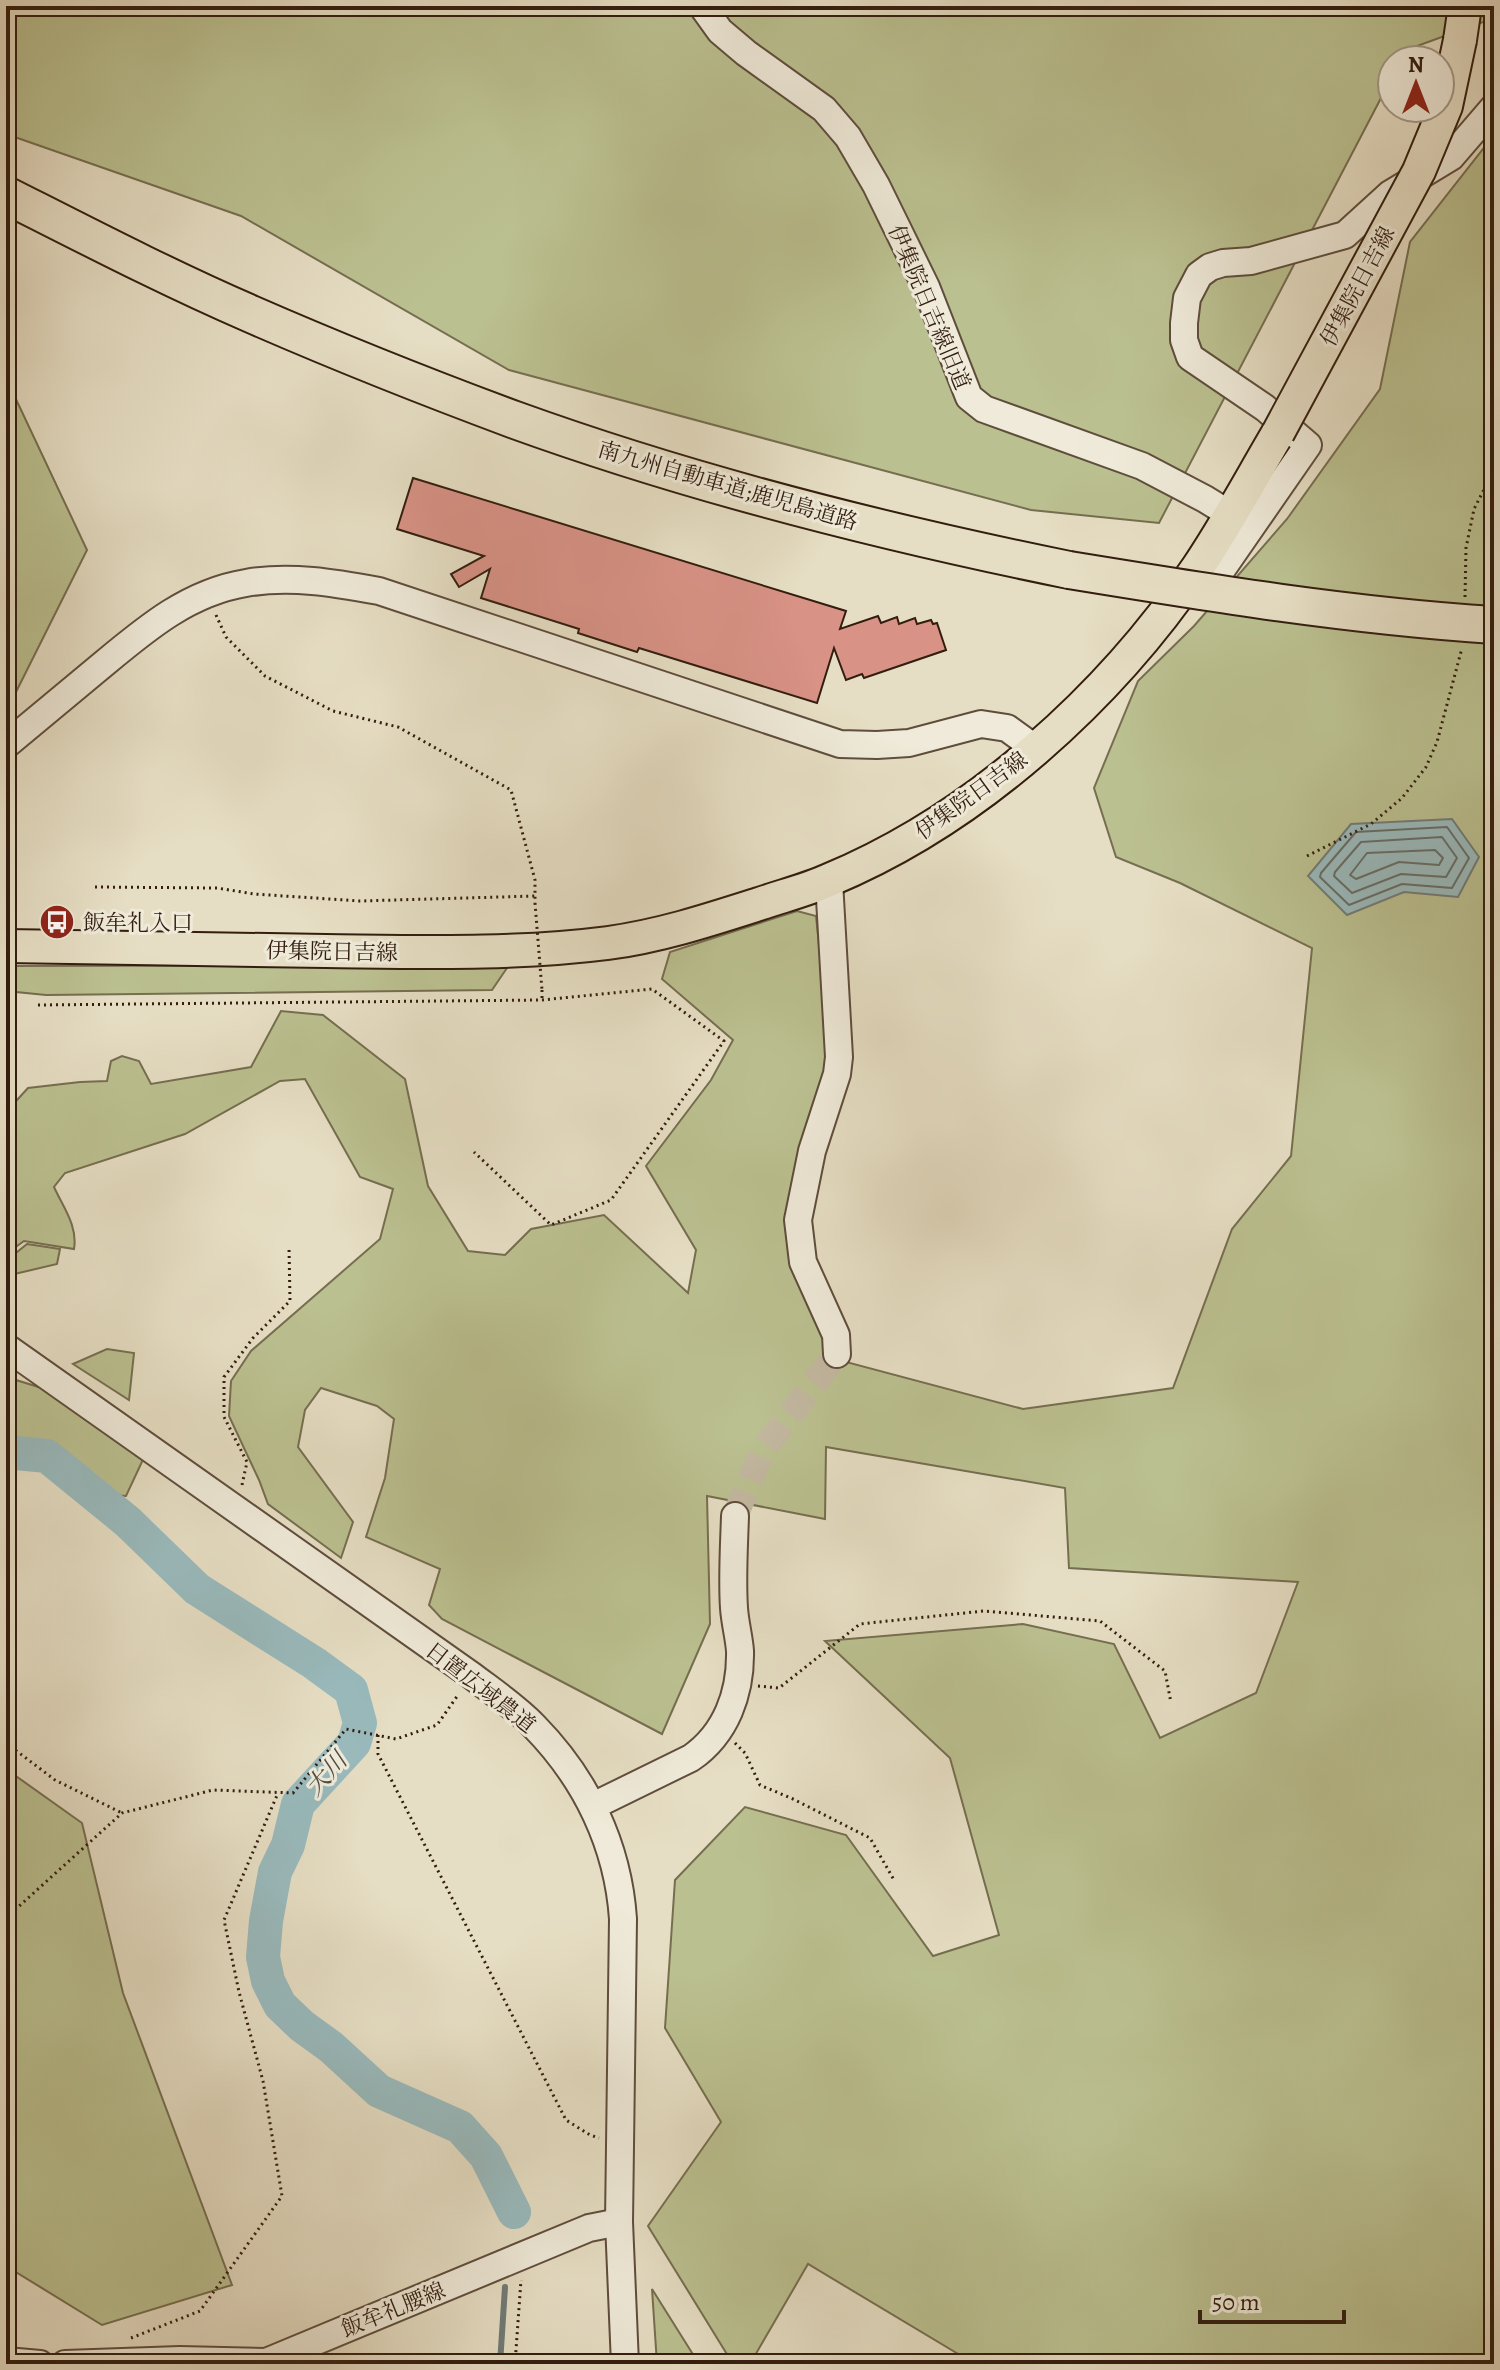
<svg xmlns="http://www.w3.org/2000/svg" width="1500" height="2370" font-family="Alegreya,'Noto Serif JP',serif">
<rect width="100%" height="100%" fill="#e6dec4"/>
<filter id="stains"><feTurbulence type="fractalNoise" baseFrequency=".0025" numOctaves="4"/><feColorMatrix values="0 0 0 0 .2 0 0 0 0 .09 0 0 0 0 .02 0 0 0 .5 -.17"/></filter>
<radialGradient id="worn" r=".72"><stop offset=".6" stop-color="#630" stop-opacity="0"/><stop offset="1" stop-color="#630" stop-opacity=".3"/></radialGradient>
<g fill="#bbc090" stroke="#766e50" stroke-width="2">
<polygon points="6,6 1494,6 1494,18 1406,50 1401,60 1392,60 1392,77 1159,523 1031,510 509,370 241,216 6,134"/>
<path d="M1494 135V2364H975L808 2264 750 2364H733L648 2226 721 2122 665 2028 675 1880 745 1807 846 1835 933 1956 999 1935 950 1758 825 1641 1023 1624 1114 1644 1160 1738 1256 1693 1298 1582 1069 1568 1065 1488 826 1447 825 1519 707 1496 710 1624 662 1734 442 1619 429 1605 440 1569 366 1537 385 1478 394 1419 377 1406 321 1388 305 1410 298 1447 353 1522 341 1558 268 1504 259 1480 229 1416 231 1381 251 1351 380 1239 393 1189 360 1177 305 1079 280 1081 185 1134 65 1173 54 1187C63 1207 78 1226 74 1249L24 1241 6 1254V1112L28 1088 80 1082 107 1081 111 1061 122 1056 139 1061 151 1084 251 1067 281 1011 323 1015 405 1079 428 1186 468 1251 505 1255 531 1229 604 1215 688 1293 696 1250 646 1166 711 1080 733 1040 662 979 670 952 797 911 816 916 831 1063 803 1134 790 1249 831 1358 1023 1409 1173 1388 1232 1229 1291 1156 1312 948 1180 883 1116 857 1094 788 1138 681 1194 626 1287 519 1380 389 1410 242Z"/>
<polygon points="6,378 87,550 6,712"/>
<polygon points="509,965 492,990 46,995 6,991 6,966"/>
<polygon points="27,1244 60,1249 57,1264 6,1276 6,1261"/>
<polygon points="107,1349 134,1353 129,1400 73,1364"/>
<polygon points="6,1371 16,1380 84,1401 147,1451 126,1496 114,1495 41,1443 6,1435"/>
<polygon points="6,1769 82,1823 123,1993 232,2285 102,2325 6,2266"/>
<polygon points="652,2289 699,2364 657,2364"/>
</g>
<polygon fill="#99babd" stroke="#707b77" stroke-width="2" points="1452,819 1479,857 1458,897 1404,892 1347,915 1308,876 1351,824"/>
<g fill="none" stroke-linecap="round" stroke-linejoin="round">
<g stroke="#666c66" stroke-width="2">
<polygon points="1447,827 1469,858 1452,888 1402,884 1349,905 1320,877 1321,873 1356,832"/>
<polygon points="1442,837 1457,858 1446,877 1401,874 1352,893 1334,876 1335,872 1361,842"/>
<polygon points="1435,850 1443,858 1439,865 1399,862 1356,879 1350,875 1367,853"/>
</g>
<polyline stroke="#707b77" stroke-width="6" points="500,2364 505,2287"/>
<polyline stroke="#99babd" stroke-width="34" points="6,1452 47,1456 128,1522 197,1589 314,1663 351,1690 360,1723 354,1743 298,1804 288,1845 275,1872 266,1921 263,1957 268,1981 280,2005 302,2026 331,2047 379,2091 460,2127 486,2156 514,2212"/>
</g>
<polygon fill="#d89286" stroke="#321d0f" stroke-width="2" points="413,478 846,611 840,629 878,616 881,623 897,617 899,624 915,618 917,624 931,620 933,624 937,623 946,650 864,678 862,674 846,680 834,648 817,703 639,648 637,652 578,633 579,629 481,598 490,569 459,587 451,574 484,556 397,529"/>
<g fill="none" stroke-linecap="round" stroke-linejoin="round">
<polyline stroke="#c2b7a0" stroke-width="26" stroke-dasharray="26 13" stroke-linecap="butt" points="735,1516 762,1451 837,1354"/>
<g stroke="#5f4d3c" stroke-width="30">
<g id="minor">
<polyline points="702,6 720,31 746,53 824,109 848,137 876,185 926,287 969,397 984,409 1142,466 1205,499 1231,515"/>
<polyline points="1197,568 1220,572 1308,445 1265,408 1190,357 1184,340 1184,323 1187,298 1199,275 1210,267 1223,263 1251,261 1345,235 1390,194 1451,157 1494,107"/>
<path d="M6 745C36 720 65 696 95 671 141 633 185 593 246 583 290 575 335 583 379 591L840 744 877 745 909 743 981 724 1007 728 1036 749"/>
<polyline points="829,881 839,1057 837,1074 812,1151 798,1220 803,1262 836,1335 837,1354"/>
<path d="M6 1347 471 1675C492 1691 516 1707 534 1726 586 1779 618 1845 623 1919L619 2222 625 2364"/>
<path d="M593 1806 691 1758C726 1734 741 1693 740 1651 739 1637 735 1623 734 1608 732 1578 734 1547 735 1516"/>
<polyline points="6,2361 40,2364"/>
<polyline points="65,2364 180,2360 266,2362 589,2228 619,2222"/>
</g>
</g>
<g stroke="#321d0f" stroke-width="36">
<g id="major">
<polyline points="1460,40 1465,6"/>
<path d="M6 946C113 948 219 949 326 951 420 952 514 955 608 943 660 936 709 920 759 904 782 896 807 890 829 880 976 819 1110 697 1198 567 1227 524 1252 477 1278 433"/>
</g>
</g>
<g stroke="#321d0f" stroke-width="40">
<path id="highway" d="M6 195C87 236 168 278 251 314 338 352 426 387 515 420 695 485 882 532 1069 570"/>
</g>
<g stroke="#321d0f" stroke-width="3" stroke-dasharray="2 4" stroke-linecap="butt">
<polyline points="1465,597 1466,548 1474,509 1494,470"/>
<polyline points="216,615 226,637 265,676 333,711 398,727 511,790 535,880 535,903"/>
<polyline points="1307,856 1371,824 1402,798 1426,767 1437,742 1462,648"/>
<polyline points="95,887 217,888 254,894 360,901 535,896"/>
<polyline points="542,990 542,1000"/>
<polyline points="38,1005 542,1000 652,989 724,1041 611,1200 551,1225 474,1152"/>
<polyline points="242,1485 247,1462 224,1417 224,1377 253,1338 290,1301 289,1248"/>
<polyline points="758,1686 779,1688 860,1624 984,1611 1100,1621 1165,1671 1171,1703"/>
<polyline points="378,1735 378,1754 566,2120 590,2135 599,2138"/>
<polyline points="6,1743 55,1780 122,1813"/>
<polyline points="735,1743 745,1753 760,1785 793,1799 870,1838 894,1880"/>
<path d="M1494 1795C1486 1806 1488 1823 1494 1834"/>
<polyline points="6,1918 122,1813 213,1790 293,1793 346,1729 396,1739 437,1725 458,1695"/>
<polyline points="131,2338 200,2311 282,2196 263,2081 239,1992 224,1920 278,1793"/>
<polyline points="515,2364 521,2280"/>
</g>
<use href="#minor" stroke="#efead9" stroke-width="26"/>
<use href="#major" stroke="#e6dec4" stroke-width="32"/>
<use href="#highway" stroke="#e6dec4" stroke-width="36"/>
<g stroke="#321d0f" stroke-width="36" stroke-linecap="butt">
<polyline id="major-bridge" points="1278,433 1419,171 1446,106 1460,40"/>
</g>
<g stroke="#321d0f" stroke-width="40" stroke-linecap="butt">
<path id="highway-bridge" d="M1069 570C1210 593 1351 616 1494 625"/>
</g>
<polyline stroke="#321d0f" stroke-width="3" stroke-dasharray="2 4" stroke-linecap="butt" points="535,903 542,990"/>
<use href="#major-bridge" stroke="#e6dec4" stroke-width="32"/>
<use href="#highway-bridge" stroke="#e6dec4" stroke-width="36"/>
</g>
<defs>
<g id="bus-disc" transform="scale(1.8)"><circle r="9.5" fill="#8f2418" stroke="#efead9"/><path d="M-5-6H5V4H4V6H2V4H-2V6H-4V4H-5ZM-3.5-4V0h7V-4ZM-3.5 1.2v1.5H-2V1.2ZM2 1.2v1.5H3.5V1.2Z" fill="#fff"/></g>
</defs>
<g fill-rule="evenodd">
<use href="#bus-disc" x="57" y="922"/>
</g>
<g text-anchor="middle" stroke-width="6" stroke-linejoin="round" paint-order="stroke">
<g font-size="22" fill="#321d0f" stroke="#efead9">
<text transform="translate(1357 286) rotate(-62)" y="8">伊集院日吉線</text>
<text transform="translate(930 307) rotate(67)" y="8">伊集院日吉線旧道</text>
<text transform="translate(728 485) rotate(16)" y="8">南九州自動車道;鹿児島道路</text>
<text transform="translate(971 795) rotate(-36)" y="8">伊集院日吉線</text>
<text transform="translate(332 951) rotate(1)" y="8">伊集院日吉線</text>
<text transform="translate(481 1687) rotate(38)" y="8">日置広域農道</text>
<text transform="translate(393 2309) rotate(-22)" y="8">飯牟礼腰線</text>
</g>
<g font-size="22" fill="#321d0f" stroke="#efead9" text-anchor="start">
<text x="83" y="930">飯牟礼入口</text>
</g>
<g font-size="24" font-style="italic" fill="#514c43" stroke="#efead9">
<text transform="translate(326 1774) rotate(-48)" y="8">大川</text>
</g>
</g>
<rect width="1500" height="2370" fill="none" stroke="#e6dec4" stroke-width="32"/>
<rect x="8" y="8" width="1484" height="2354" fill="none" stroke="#321d0f" stroke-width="4"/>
<rect x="16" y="16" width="1468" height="2338" fill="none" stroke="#321d0f" stroke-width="2"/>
<g transform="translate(1416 84)"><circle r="38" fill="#efead9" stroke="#a39888" stroke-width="2"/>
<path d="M0-6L14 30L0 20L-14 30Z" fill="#8f2418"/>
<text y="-12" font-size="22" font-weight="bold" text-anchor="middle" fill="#321d0f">N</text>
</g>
<path d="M1200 2310v12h144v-12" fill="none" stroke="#321d0f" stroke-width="4"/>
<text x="1212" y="2310" font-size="24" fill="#321d0f" stroke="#efead9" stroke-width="6" paint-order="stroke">50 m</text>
<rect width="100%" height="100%" filter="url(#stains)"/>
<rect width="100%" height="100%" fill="url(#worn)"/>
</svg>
